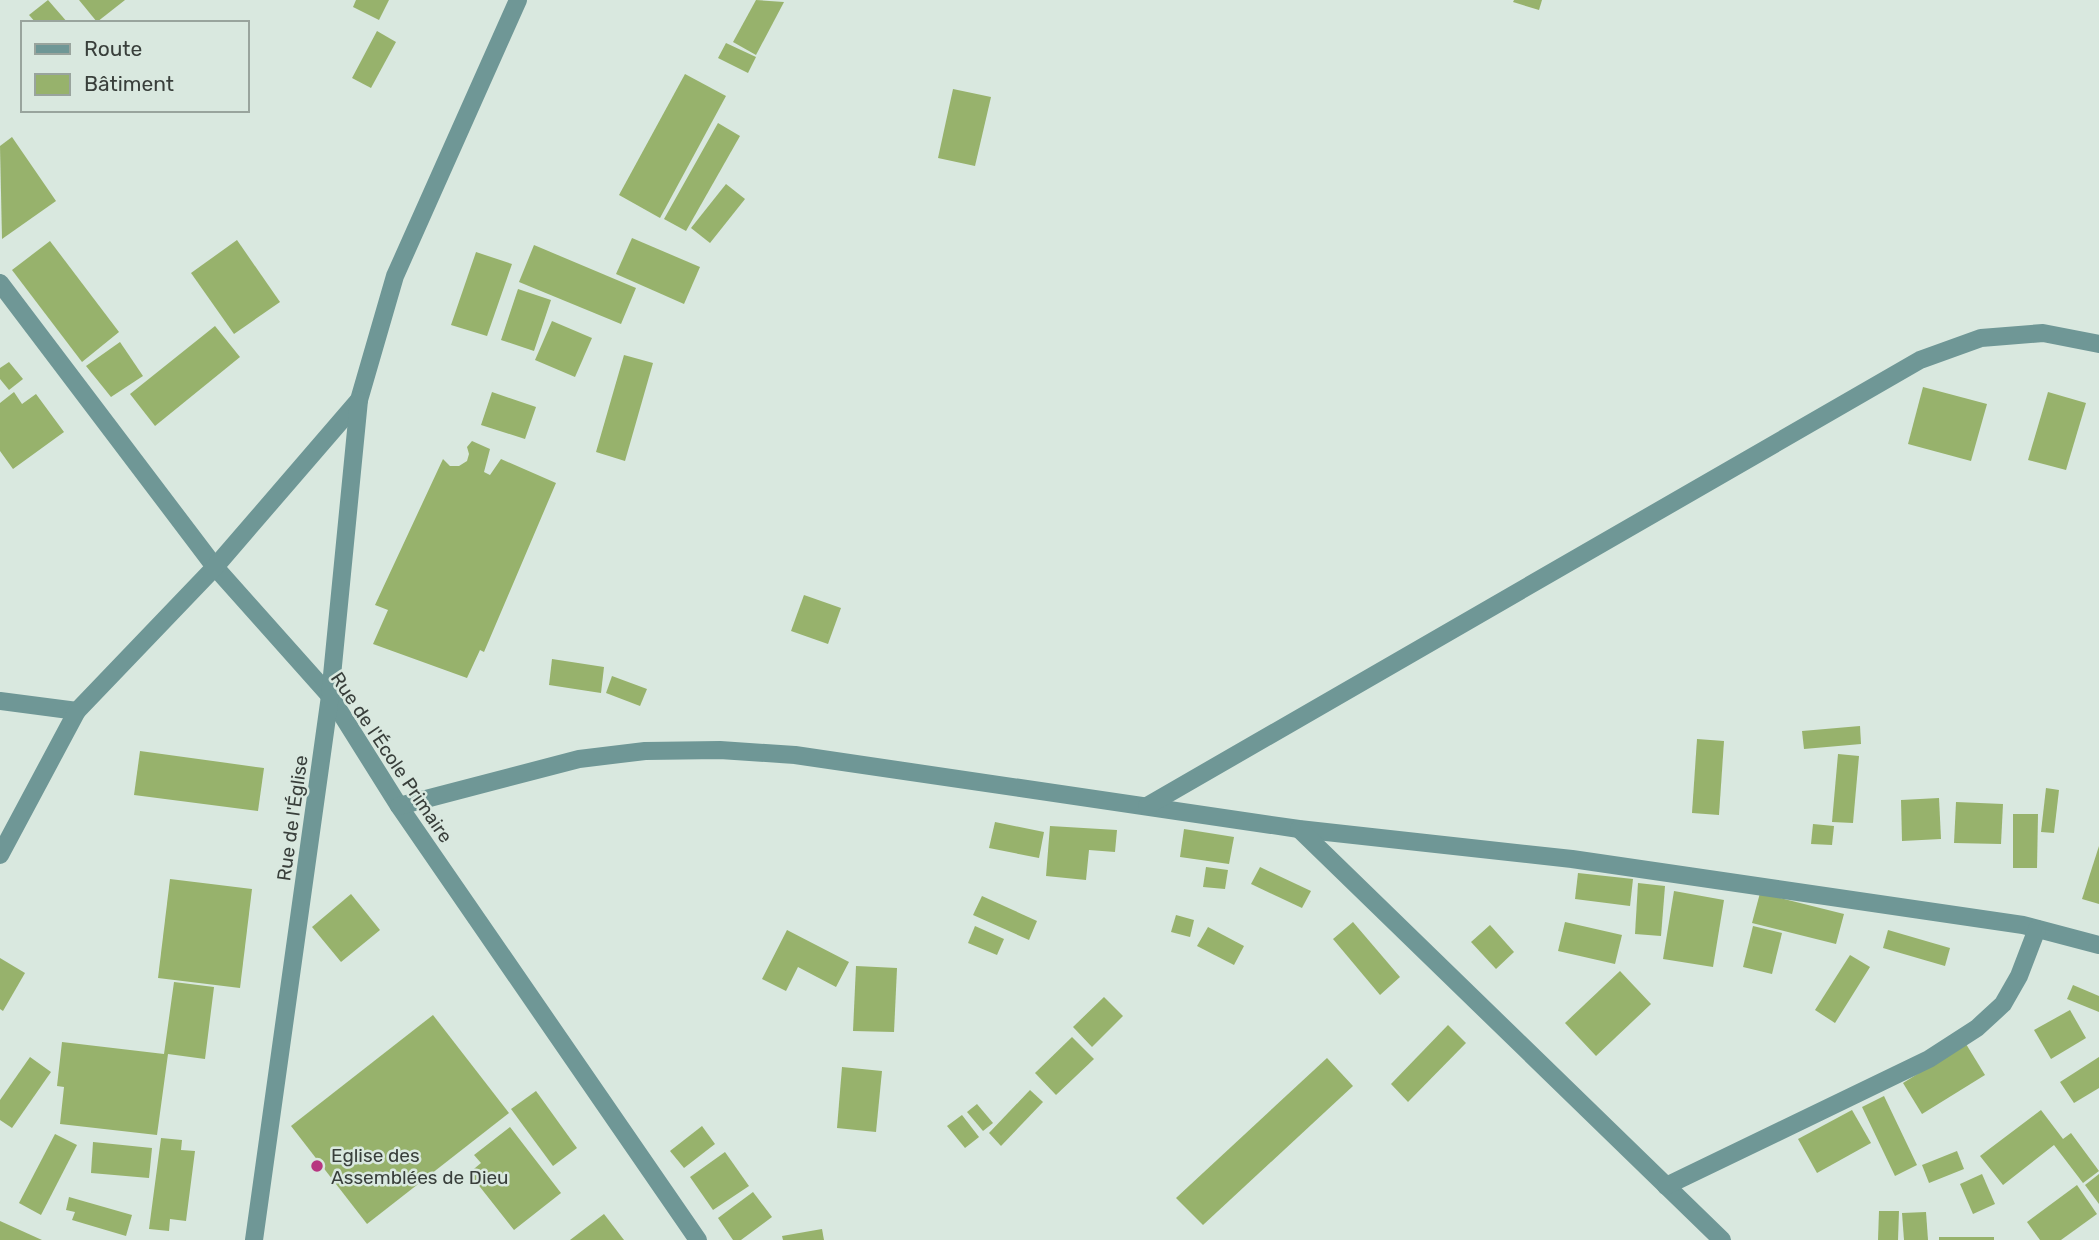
<svg xmlns="http://www.w3.org/2000/svg" width="2099" height="1240" font-family="Rubik,sans-serif">
<rect width="100%" height="100%" fill="#d9e8df"/>
<g fill="#97b26c">
<polygon points="48,0 68,23 36,23 29,15"/>
<polygon points="79,0 125,0 97,22"/>
<polygon points="356,0 389,0 379,20 353,7"/>
<polygon points="756,0 784,2 756,55 733,42"/>
<polygon points="1514,0 1542,0 1539,10 1513,2"/>
<polygon points="377,31 396,42 371,88 352,78"/>
<polygon points="726,43 756,57 748,73 718,58"/>
<polygon points="685,74 726,96 660,218 619,195"/>
<polygon points="953,89 991,97 975,166 938,158"/>
<polygon points="718,123 740,136 686,231 664,219"/>
<polygon points="12,137 56,201 2,239 0,146"/>
<polygon points="726,184 745,199 710,243 691,228"/>
<polygon points="632,238 700,267 684,304 616,274"/>
<polygon points="237,240 280,302 234,334 191,273"/>
<polygon points="50,241 119,332 82,362 12,270"/>
<polygon points="534,245 636,288 621,324 519,282"/>
<polygon points="476,252 512,264 487,336 451,325"/>
<polygon points="518,289 551,300 534,351 501,340"/>
<polygon points="552,321 592,338 575,377 535,360"/>
<polygon points="215,326 240,357 155,426 130,394"/>
<polygon points="120,342 143,376 111,397 86,366"/>
<polygon points="624,355 653,363 625,461 596,452"/>
<polygon points="9,362 23,379 9,390 0,379 0,368"/>
<polygon points="1923,387 1987,404 1971,461 1908,444"/>
<polygon points="14,392 22,404 36,394 64,432 13,469 0,451 0,403"/>
<polygon points="492,392 536,407 525,439 481,425"/>
<polygon points="2048,392 2086,403 2066,470 2028,460"/>
<polygon points="472,441 490,449 484,472 490,475 501,459 556,483 484,652 480,650 467,678 373,644 388,610 375,605 443,459 450,466 459,466 467,461 469,454 467,447"/>
<polygon points="804,595 841,608 828,644 791,631"/>
<polygon points="552,659 604,667 601,693 549,685"/>
<polygon points="612,676 647,689 640,706 606,693"/>
<polygon points="1860,726 1861,744 1804,749 1802,731"/>
<polygon points="1697,739 1724,741 1719,815 1692,813"/>
<polygon points="140,751 264,768 258,811 134,795"/>
<polygon points="1838,754 1859,756 1853,823 1832,822"/>
<polygon points="2046,788 2059,790 2054,833 2041,832"/>
<polygon points="1939,798 1941,839 1902,841 1901,800"/>
<polygon points="1956,802 2003,804 2001,844 1954,843"/>
<polygon points="2013,814 2038,814 2037,868 2013,868"/>
<polygon points="995,822 1044,832 1039,858 989,848"/>
<polygon points="1813,824 1834,826 1832,845 1811,844"/>
<polygon points="1050,826 1117,830 1115,852 1089,850 1086,880 1046,876"/>
<polygon points="1184,829 1234,837 1229,864 1180,857"/>
<polygon points="2099,846 2099,904 2082,899"/>
<polygon points="1206,867 1228,870 1225,889 1203,887"/>
<polygon points="1260,867 1311,891 1302,908 1251,884"/>
<polygon points="1578,873 1633,879 1630,906 1575,899"/>
<polygon points="170,879 252,889 240,988 158,978"/>
<polygon points="1638,883 1665,886 1661,936 1635,934"/>
<polygon points="1674,891 1724,900 1713,967 1663,959"/>
<polygon points="1760,893 1844,914 1836,944 1752,923"/>
<polygon points="351,894 380,930 341,962 312,927"/>
<polygon points="982,896 1037,921 1029,940 973,915"/>
<polygon points="1176,915 1194,920 1190,937 1171,932"/>
<polygon points="1353,922 1400,977 1380,995 1333,939"/>
<polygon points="1565,922 1622,935 1615,964 1558,951"/>
<polygon points="1490,925 1514,952 1496,969 1471,942"/>
<polygon points="975,926 1004,939 997,955 968,943"/>
<polygon points="1753,926 1782,933 1772,974 1743,967"/>
<polygon points="1208,927 1244,946 1234,965 1197,946"/>
<polygon points="787,930 849,962 836,987 798,967 786,991 762,979"/>
<polygon points="1888,930 1950,948 1945,966 1883,948"/>
<polygon points="1850,955 1870,967 1835,1023 1815,1010"/>
<polygon points="0,958 25,973 3,1011 0,1009"/>
<polygon points="856,966 897,968 894,1032 853,1031"/>
<polygon points="1620,971 1651,1004 1596,1056 1565,1023"/>
<polygon points="174,982 214,987 205,1059 168,1054 157,1135 60,1124 64,1087 57,1086 62,1042 164,1054"/>
<polygon points="2073,985 2099,996 2099,1012 2067,999"/>
<polygon points="1104,997 1123,1016 1092,1047 1073,1027"/>
<polygon points="2070,1010 2086,1038 2051,1059 2034,1030"/>
<polygon points="433,1015 509,1113 367,1224 291,1126"/>
<polygon points="1448,1025 1466,1043 1408,1102 1391,1084"/>
<polygon points="1072,1037 1094,1059 1056,1095 1035,1073"/>
<polygon points="1966,1044 1985,1075 1922,1114 1903,1083"/>
<polygon points="30,1057 51,1072 12,1128 0,1120 0,1100"/>
<polygon points="2099,1057 2099,1088 2074,1103 2060,1082"/>
<polygon points="1327,1058 1353,1086 1203,1225 1176,1198"/>
<polygon points="842,1067 882,1071 876,1132 837,1128"/>
<polygon points="1030,1090 1043,1102 1001,1146 989,1133"/>
<polygon points="536,1091 577,1148 553,1166 511,1109"/>
<polygon points="1884,1096 1917,1165 1895,1176 1862,1107"/>
<polygon points="977,1104 993,1123 983,1131 967,1112"/>
<polygon points="1852,1110 1871,1143 1817,1173 1798,1139"/>
<polygon points="2041,1110 2063,1139 2071,1133 2099,1171 2083,1183 2054,1145 2003,1185 1980,1156"/>
<polygon points="962,1115 979,1137 965,1148 947,1126"/>
<polygon points="702,1126 715,1144 684,1168 670,1151"/>
<polygon points="510,1127 561,1193 514,1230 469,1173 481,1163 474,1155"/>
<polygon points="55,1134 77,1145 41,1215 19,1203"/>
<polygon points="161,1138 182,1140 181,1150 195,1151 186,1221 170,1219 169,1231 149,1229"/>
<polygon points="93,1142 152,1148 149,1178 91,1173"/>
<polygon points="1957,1151 1964,1169 1929,1183 1922,1165"/>
<polygon points="725,1152 749,1186 713,1210 690,1177"/>
<polygon points="1982,1174 1995,1204 1973,1214 1960,1184"/>
<polygon points="2099,1174 2099,1204 2085,1185"/>
<polygon points="2077,1185 2097,1214 2061,1240 2040,1240 2027,1222"/>
<polygon points="753,1192 772,1217 741,1240 733,1240 718,1218"/>
<polygon points="69,1197 132,1215 126,1236 72,1220 75,1212 66,1210"/>
<polygon points="1879,1211 1899,1211 1898,1240 1878,1240"/>
<polygon points="1926,1212 1928,1240 1904,1240 1902,1213"/>
<polygon points="604,1214 624,1240 570,1240"/>
<polygon points="0,1221 42,1240 0,1240"/>
<polygon points="822,1229 824,1240 783,1240 782,1236"/>
<rect x="1939" y="1237" width="55" height="3"/>
</g>
<g fill="none" stroke-linecap="round" stroke-linejoin="round">
<g stroke="#6f9796" stroke-width="18">
<polyline points="0,283 215,567 330,696 399,806 698,1240"/>
<polyline points="0,701 77,711"/>
<polyline points="399,806 579,759 645,751 720,750 795,755 1299,829 1572,859 2023,925 2099,945"/>
<polyline points="1147,806 1920,360 1981,338 2043,333 2099,344"/>
<polyline points="1299,829 1722,1240"/>
<polyline points="0,855 77,711 215,567 359,400 395,276 518,0"/>
<polyline points="1666,1186 1929,1059 1977,1028 2003,1004 2019,976 2037,929"/>
<polyline points="254,1240 330,696 359,400"/>
</g>
</g>
<circle fill="#b73680" stroke="#d9e8df" stroke-width="2.5" cx="317" cy="1166" r="7"/>
<g text-anchor="middle" stroke-width="5" stroke-linejoin="round" paint-order="stroke">
<g font-size="19" fill="#393f3b" stroke="#d9e8df">
<text transform="translate(392 757) rotate(56)" y="7">Rue de l'École Primaire</text>
<text transform="translate(292 818) rotate(-82)" y="7">Rue de l'Église</text>
</g>
<g font-size="19" fill="#393f3b" stroke="#d9e8df" text-anchor="start">
<text x="331" y="1162">Eglise des<tspan x="331" dy="22">Assemblées de Dieu</tspan></text>
</g>
</g>
<rect x="21" y="21" width="228" height="91" fill="#d9e8df" stroke="#99a49d" stroke-width="2"/>
<rect x="35" y="44" width="35" height="10" fill="#6f9796" stroke="#99a49d" stroke-width="2"/>
<text x="84" y="56" font-size="21" fill="#393f3b">Route</text>
<rect x="35" y="74" width="35" height="21" fill="#97b26c" stroke="#99a49d" stroke-width="2"/>
<text x="84" y="91" font-size="21" fill="#393f3b">Bâtiment</text>
</svg>
